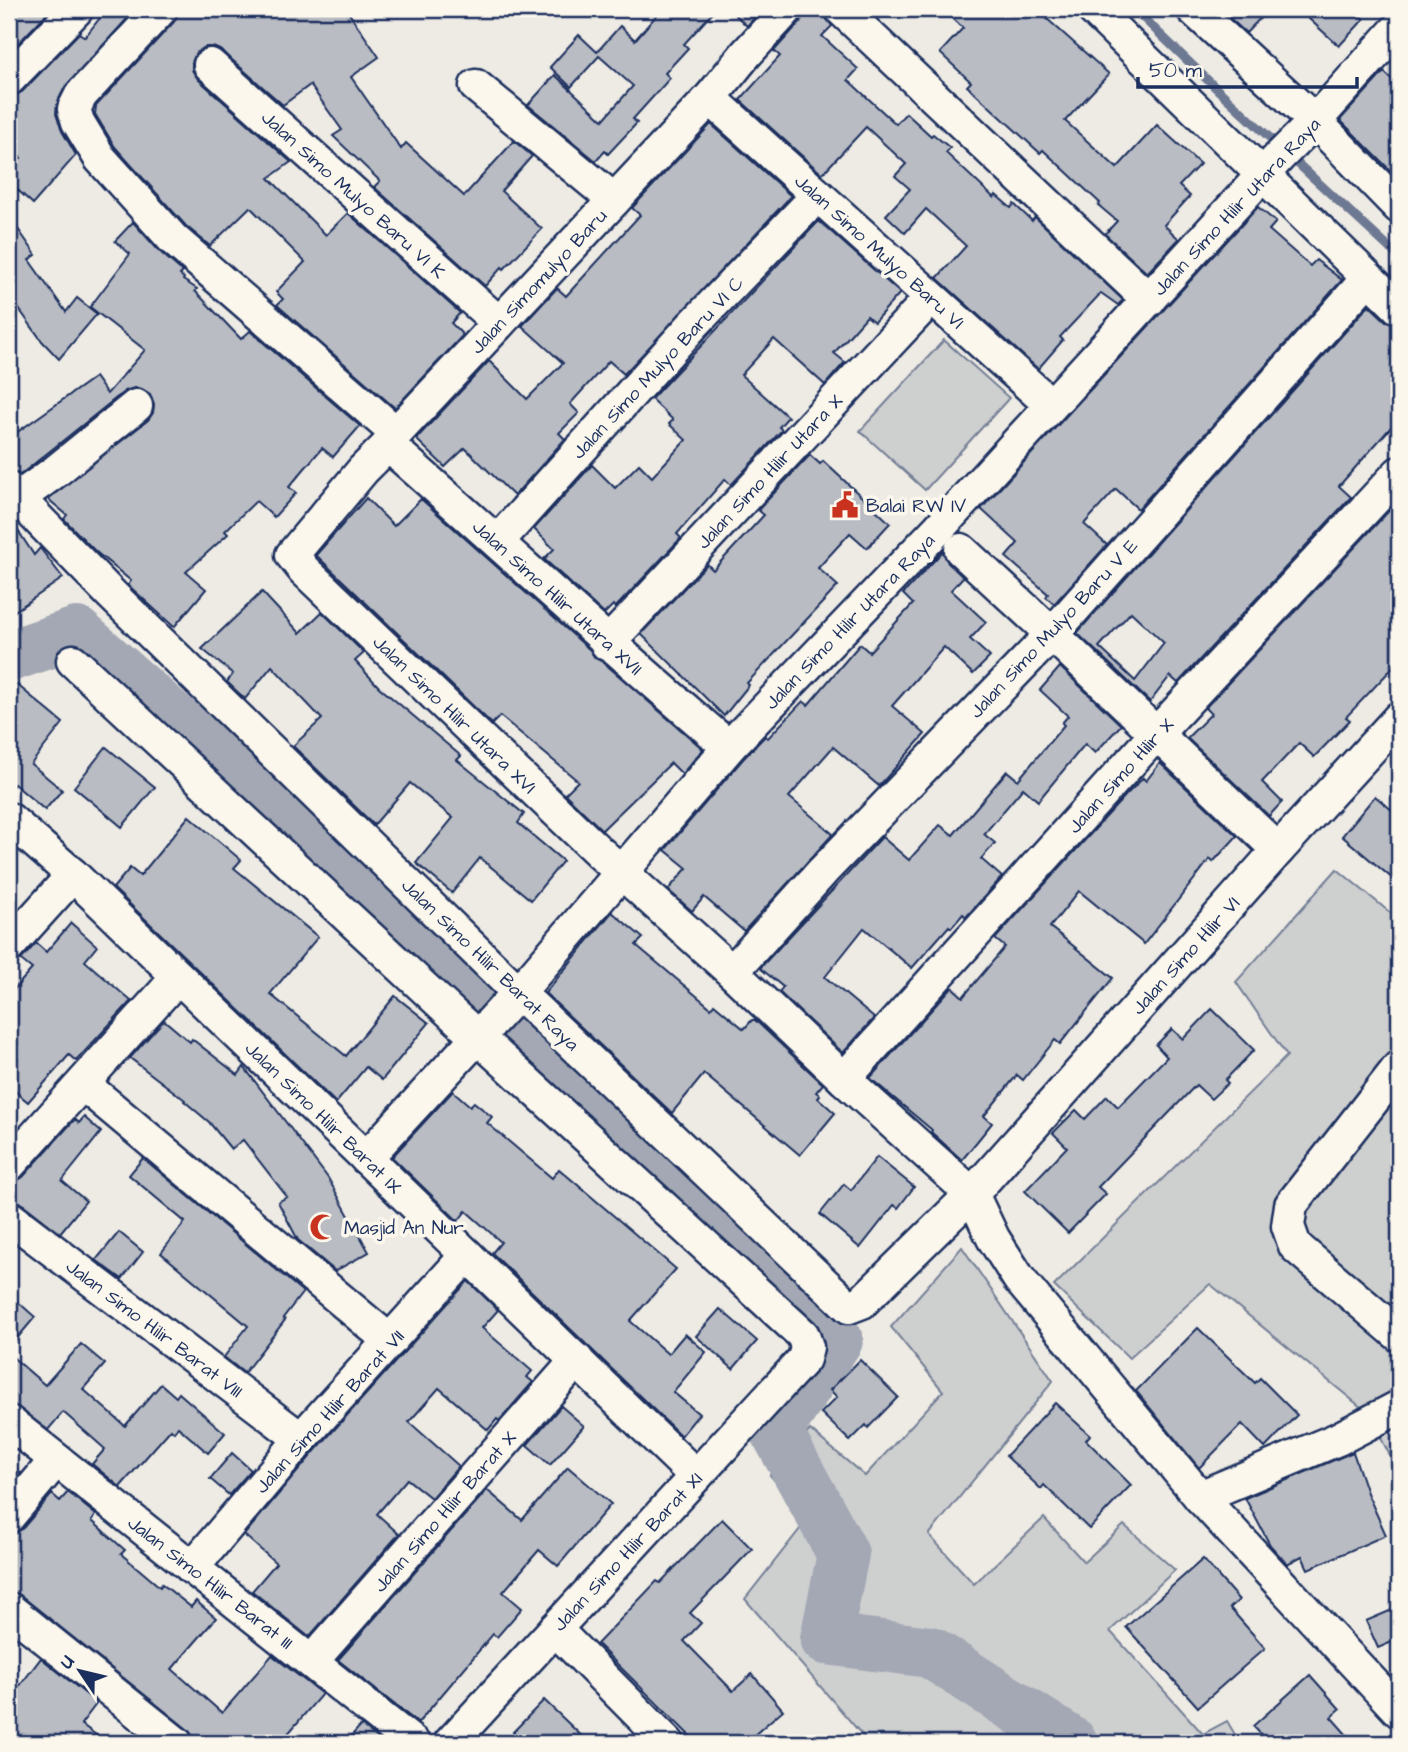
<svg xmlns="http://www.w3.org/2000/svg" width="1408" height="1752" font-family="'Architects Daughter',sans-serif">
<rect width="100%" height="100%" fill="#eeebe4"/>
<filter id="ink" filterUnits="userSpaceOnUse"><feTurbulence type="fractalNoise" baseFrequency=".0143" numOctaves="2"/><feDisplacementMap in="SourceGraphic" scale="14" xChannelSelector="R" yChannelSelector="G"/><feConvolveMatrix kernelMatrix="1 2 1 2 8 2 1 2 1" color-interpolation-filters="sRGB"/></filter>
<g filter="url(#ink)">
<g fill="#cecfcf" stroke="#747f96" stroke-width="2">
<polygon points="944,340 1009,398 925,490 860,431"/>
<polygon points="1337,869 1399,920 1399,1473 1368,1413 1210,1284 1129,1358 1054,1286 1287,1056 1236,982"/>
<polygon points="962,1247 1053,1381 929,1535 974,1584 1044,1518 1084,1562 1124,1525 1175,1570 1110,1631 1203,1734 1227,1721 1240,1743 869,1743 745,1599 807,1520 770,1475 810,1430 865,1476 943,1391 891,1327"/>
</g>
<g fill="none" stroke-linecap="round" stroke-linejoin="round">
<polyline stroke="#6d7892" stroke-width="9" points="1134,9 1218,90 1399,257"/>
<polyline stroke="#a3a8b4" stroke-width="52" points="9,656 77,633 400,917 763,1281 837,1340 776,1431 843,1554 826,1639 930,1652 1072,1743"/>
</g>
<g fill="#b9bcc3" stroke="#1b2f5e" stroke-width="2" fill-rule="evenodd">
<polygon points="22,9 50,10 9,53 9,25"/>
<polygon points="107,9 136,9 65,87 58,101 56,114 62,131 76,155 33,204 9,182 9,171 21,158 9,144 9,97 22,92 79,33 85,37"/>
<polygon points="179,9 346,9 379,57 351,77 401,149 406,143 464,196 514,141 532,156 501,191 542,229 504,269 502,267 485,286 374,187 380,181 333,136 342,130 310,85 283,105 222,51 213,47 205,47 196,53 192,62 192,70 198,79 291,162 269,178 326,235 348,213 460,313 451,323 463,335 395,408 277,305 283,299 276,292 305,262 250,207 210,246 186,226 115,147 95,114 96,106 174,22"/>
<polygon points="662,9 716,9 684,44 688,48 665,73 670,78 633,119 637,123 608,154 605,151 596,161 528,105 555,75 603,120 633,86 599,56 571,87 550,67 579,35 597,52 620,26 635,40"/>
<polygon points="729,9 762,9 747,26"/>
<polygon points="805,9 823,9 824,15 832,26 822,36 858,69 848,80 896,124 906,113 931,136 933,134 950,148 946,153 994,198 996,195 1011,208 1014,204 1032,221 1035,217 1123,300 1118,305 1101,293 1060,337 1063,340 1038,369 937,278 966,246 926,209 905,233 886,215 910,189 895,176 906,164 866,127 822,174 740,100 780,56 774,51 801,21"/>
<polygon points="943,9 1036,9 1109,74 1065,121 1117,168 1157,125 1200,164 1179,186 1190,196 1164,225 1179,239 1147,273 1105,234 1117,221 1098,205 1100,203 1043,150 1040,153 967,86 971,82 940,53 963,28"/>
<polygon points="1220,9 1269,9 1246,33"/>
<polygon points="1298,9 1352,9 1364,19 1339,46"/>
<polygon points="1384,72 1399,86 1399,179 1340,120"/>
<polygon points="711,124 791,196 624,374 609,361 570,404 579,413 559,433 565,439 514,496 465,448 445,467 416,439 489,361 527,399 563,363 522,326 557,288 566,296 640,215 632,208"/>
<polygon points="1258,207 1276,222 1269,230 1310,266 1316,260 1342,280 1138,509 1116,489 1084,524 1107,545 1054,604 1046,597 1048,594 1006,557 1018,543 981,509"/>
<polygon points="9,216 36,255 29,260 66,312 77,298 97,314 59,359 42,341 9,295"/>
<polygon points="819,221 900,293 874,322 867,316 834,353 845,362 825,385 774,339 741,375 788,417 779,427 782,430 731,485 725,479 677,534 681,538 615,608 613,605 604,614 544,559 554,549 534,529 592,465 615,488 639,464 652,477 686,440 669,424 673,420 651,399"/>
<polygon points="133,222 159,251 183,272 180,275 184,278 183,280 197,289 195,291 241,339 250,331 360,426 333,457 322,448 289,487 296,493 274,517 256,501 225,531 228,534 186,572 206,589 174,627 128,585 131,581 95,551 64,519 67,515 48,499 148,420 153,413 154,404 150,394 142,389 134,388 125,391 20,475 9,468 9,438 95,377 107,394 145,350 90,307 130,254 115,241"/>
<path d="M1369 305 1387 322 1399 326V418L1339 486 1351 497 1178 683 1170 676 1150 702 1077 633ZM1131 612 1164 643 1135 681 1099 647Z"/>
<polygon points="810,455 820,464 823,461 890,523 867,548 850,533 818,568 838,586 747,683 749,685 724,716 641,634 707,564 713,570 764,515 758,510"/>
<polygon points="366,498 394,526 421,499 590,650 595,658 603,662 703,749 682,774 671,763 602,830 565,794 578,781 500,716 492,724 316,555"/>
<polygon points="1399,500 1399,661 1346,717 1350,720 1314,757 1299,743 1262,782 1282,802 1269,816 1187,738 1211,714 1205,708"/>
<polygon points="9,523 13,523 34,555 40,548 63,578 9,615"/>
<polygon points="943,551 948,563 963,577 951,590 986,622 970,639 990,657 973,674 944,647 892,706 925,734 879,786 833,747 789,797 833,834 744,931 704,897 692,911 668,890 687,868 665,850 743,759 765,736 768,738 803,701 808,705 860,644 869,652 913,604 903,594"/>
<polygon points="262,592 300,633 322,612 364,653 355,661 379,687 461,756 457,760 524,814 518,823 563,861 531,900 480,858 452,893 416,863 453,818 410,783 374,825 293,746 322,719 272,666 245,699 227,682 233,674 202,649"/>
<polygon points="1060,667 1121,725 1095,753 1085,744 1038,801 1023,788 984,834 995,843 981,859 1002,877 966,917 963,914 951,928 949,926 912,968 864,928 825,977 874,1018 843,1053 779,992 783,987 760,968 882,837 909,860 940,825 953,835 1007,771 1018,780 1064,725 1062,723 1068,716 1040,690"/>
<polygon points="9,678 63,723 31,764 62,790 45,810 14,784 9,791"/>
<polygon points="106,747 155,787 122,827 74,787"/>
<polygon points="1160,763 1237,836 1213,862 1210,859 1144,944 1079,891 1050,927 1113,978 1060,1044 1055,1040 1023,1080 1017,1075 984,1116 992,1123 962,1160 931,1132 932,1130 870,1078 952,987 963,997 1005,947 995,939 1126,795 1143,778 1146,781"/>
<polygon points="1375,796 1399,816 1399,884 1342,836"/>
<polygon points="189,816 241,860 234,868 318,937 270,994 346,1056 395,996 429,1023 382,1080 366,1067 336,1103 113,888 130,868 140,876"/>
<polygon points="612,912 643,938 636,945 711,1008 714,1004 744,1029 752,1020 755,1020 823,1084 816,1092 820,1095 818,1098 835,1113 800,1155 704,1074 672,1113 545,993"/>
<polygon points="71,923 97,946 85,961 131,1001 76,1061 69,1055 28,1102 9,1086 9,995 32,969 21,960 36,943 46,952"/>
<polygon points="1212,1009 1254,1050 1225,1080 1228,1083 1211,1099 1196,1085 1098,1187 1106,1194 1068,1233 1025,1191 1067,1147 1053,1133 1076,1110 1085,1119 1107,1096 1118,1107 1167,1057 1156,1045 1172,1029 1183,1039"/>
<polygon points="164,1020 190,1042 192,1039 238,1075 244,1067 328,1178 369,1252 335,1271 298,1240 278,1202 287,1197 243,1140 231,1149 209,1122 184,1101 185,1100 130,1058"/>
<polygon points="453,1091 470,1106 474,1102 492,1117 487,1123 552,1178 559,1169 676,1269 630,1321 668,1354 685,1334 706,1352 673,1392 699,1414 681,1436 492,1253 501,1242 466,1211 458,1221 392,1157"/>
<polygon points="84,1117 101,1132 62,1181 86,1201 60,1233 20,1202 9,1199 9,1183 15,1182 23,1177 75,1119 79,1123"/>
<polygon points="877,1157 914,1187 898,1208 894,1205 860,1248 820,1214 844,1184 851,1190"/>
<polygon points="143,1158 303,1292 283,1318 285,1320 244,1373 224,1357 248,1326 161,1253 185,1222 129,1175"/>
<polygon points="119,1232 143,1252 122,1279 96,1260"/>
<polygon points="468,1281 498,1310 482,1328 532,1371 527,1377 533,1382 499,1421 497,1419 488,1430 439,1388 409,1422 459,1466 431,1498 407,1479 377,1514 399,1534 309,1637 252,1591 276,1563 244,1535 315,1451"/>
<polygon points="9,1294 35,1317 9,1348"/>
<polygon points="720,1309 757,1341 733,1369 696,1336"/>
<polygon points="1198,1328 1255,1383 1260,1378 1297,1415 1265,1448 1242,1424 1199,1468 1136,1391"/>
<polygon points="81,1344 105,1364 83,1389 125,1426 161,1384 176,1397 179,1393 225,1433 208,1453 178,1427 174,1432 171,1429 120,1487 92,1464 105,1449 63,1412 48,1430 9,1401 9,1354 45,1385"/>
<polygon points="860,1360 898,1397 868,1428 866,1425 850,1441 821,1413 837,1397 830,1390"/>
<polygon points="1055,1403 1090,1435 1086,1440 1131,1485 1089,1529 1044,1485 1041,1489 1006,1456"/>
<polygon points="561,1406 584,1426 550,1465 527,1445"/>
<polygon points="1353,1452 1367,1493 1386,1535 1308,1569 1302,1556 1287,1564 1270,1545 1245,1498"/>
<polygon points="232,1453 251,1470 229,1495 210,1479"/>
<polygon points="9,1462 21,1473 9,1488"/>
<polygon points="568,1467 611,1504 558,1566 539,1550 503,1592 522,1608 497,1637 493,1634 418,1723 338,1660 487,1490 522,1520"/>
<polygon points="68,1492 96,1515 92,1521 125,1550 121,1554 160,1587 162,1584 191,1607 196,1601 216,1618 172,1669 222,1713 272,1655 322,1694 280,1743 194,1743 193,1736 187,1729 20,1595 9,1591 9,1534 16,1533 23,1528 52,1494 60,1501"/>
<polygon points="722,1519 752,1549 690,1613 701,1623 684,1641 733,1691 752,1674 783,1710 745,1743 697,1743 597,1644 657,1581 660,1583"/>
<polygon points="1203,1559 1239,1600 1230,1608 1265,1648 1198,1707 1126,1627"/>
<polygon points="1399,1607 1399,1639 1378,1648 1366,1621"/>
<polygon points="41,1658 97,1703 81,1724 107,1743 9,1743 9,1700"/>
<polygon points="1310,1675 1340,1709 1331,1717 1354,1743 1269,1743 1253,1726"/>
<polygon points="544,1700 589,1743 525,1743 513,1732"/>
<polygon points="361,1725 384,1743 345,1743"/>
</g>
<g fill="none" stroke-linecap="round" stroke-linejoin="round">
<g stroke="#1b2f5e" stroke-width="37">
<g id="minor">
<polyline points="161,9 81,95 74,109 78,122 100,158 173,239 396,433"/>
<polyline points="787,9 745,55 710,98 396,433 388,445 363,470 292,555 304,570 599,852 732,972 844,1079 972,1194 993,1238 1019,1279 1200,1497 1399,1711"/>
<polyline points="841,9 1149,300"/>
<polyline points="1093,9 1399,308"/>
<polyline points="1193,9 1315,121 1399,207"/>
<polyline points="210,65 499,323"/>
<polyline points="9,79 77,9"/>
<polyline points="476,86 614,200"/>
<polyline points="710,98 1051,405"/>
<path d="M388 445C502 545 613 649 729 747"/>
<polyline points="9,489 112,595 527,1001 849,1307 862,1302 972,1194 1278,850 1399,718"/>
<polyline points="9,505 56,471 136,406"/>
<polyline points="498,541 693,325 818,195"/>
<polyline points="961,550 1052,634 1278,850"/>
<polyline points="607,644 931,298"/>
<polyline points="73,661 448,1010 803,1335 807,1347 804,1359 450,1743"/>
<polyline points="9,819 73,875 696,1476"/>
<polyline points="9,946 73,875"/>
<polyline points="732,972 823,871 1052,634 1368,278"/>
<polyline points="1399,1067 1291,1205 1288,1226 1295,1246 1399,1335"/>
<polyline points="844,1079 1156,734 1399,473"/>
<polyline points="83,1084 390,1341"/>
<polyline points="366,1158 519,992 729,747 938,529 1279,157 1315,121 1399,27"/>
<polyline points="9,1165 178,977"/>
<polyline points="9,1217 301,1439"/>
<polyline points="9,1422 413,1743"/>
<polyline points="1200,1497 1338,1439 1399,1407"/>
<polyline points="9,1516 56,1460"/>
<polyline points="192,1568 301,1439 467,1255"/>
<polyline points="9,1609 176,1743"/>
<polyline points="555,1629 668,1743"/>
<polyline points="312,1661 577,1360"/>
</g>
</g>
<use href="#minor" stroke="#fbf7ec" stroke-width="32"/>
</g>
</g>
<defs>
<g id="civic-bare" transform="scale(2.1)"><path d="M-.6-6.5H3V-4.5H.6V-3L4-1V1h2V6H-6V1h2V-1L-.6-3ZM-1.2 2.5V6h2.4V2.5Z" fill="#c8321e" stroke="#fbf7ec" stroke-width="2.5" paint-order="stroke"/></g>
<g id="mosque-bare" transform="scale(2.1)"><path d="M3.5-4.9A6 6 0 1 0 3.5 4.9A5 5 0 1 1 3.5-4.9Z" fill="#c8321e" stroke="#fbf7ec" stroke-width="2.5" paint-order="stroke"/></g>
</defs>
<g fill-rule="evenodd">
<use href="#civic-bare" x="845" y="505"/>
<use href="#mosque-bare" x="323" y="1227"/>
</g>
<g text-anchor="middle" stroke-width="7" stroke-linejoin="round" paint-order="stroke">
<g font-size="19" fill="#1b2f5e" stroke="#fbf7ec">
<text transform="translate(354 194) rotate(42)" y="7">Jalan Simo Mulyo Baru VI K</text>
<text transform="translate(1236 206) rotate(-47)" y="7">Jalan Simo Hilir Utara Raya</text>
<text transform="translate(880 251) rotate(42)" y="7">Jalan Simo Mulyo Baru VI</text>
<text transform="translate(538 281) rotate(-47)" y="7">Jalan Simomulyo Baru</text>
<text transform="translate(657 367) rotate(-47)" y="7">Jalan Simo Mulyo Baru VI C</text>
<text transform="translate(769 471) rotate(-47)" y="7">Jalan Simo Hilir Utara X</text>
<text transform="translate(558 597) rotate(42)" y="7">Jalan Simo Hilir Utara XVII</text>
<text transform="translate(849 621) rotate(-46)" y="7">Jalan Simo Hilir Utara Raya</text>
<text transform="translate(1053 628) rotate(-47)" y="7">Jalan Simo Mulyo Baru V E</text>
<text transform="translate(455 714) rotate(44)" y="7">Jalan Simo Hilir Utara XVI</text>
<text transform="translate(1120 775) rotate(-48)" y="7">Jalan Simo Hilir X</text>
<text transform="translate(1185 955) rotate(-48)" y="7">Jalan Simo Hilir VI</text>
<text transform="translate(491 964) rotate(44)" y="7">Jalan Simo Hilir Barat Raya</text>
<text transform="translate(324 1117) rotate(44)" y="7">Jalan Simo Hilir Barat IX</text>
<text transform="translate(155 1328) rotate(37)" y="7">Jalan Simo Hilir Barat VIII</text>
<text transform="translate(329 1411) rotate(-48)" y="7">Jalan Simo Hilir Barat VII</text>
<text transform="translate(444 1511) rotate(-49)" y="7">Jalan Simo Hilir Barat X</text>
<text transform="translate(627 1551) rotate(-47)" y="7">Jalan Simo Hilir Barat XI</text>
<text transform="translate(211 1582) rotate(38)" y="7">Jalan Simo Hilir Barat III</text>
</g>
<g font-size="19" fill="#1b2f5e" stroke="#fbf7ec" text-anchor="start">
<text x="866" y="512">Balai RW IV</text>
<text x="344" y="1234">Masjid An Nur</text>
</g>
</g>
<rect width="1408" height="1752" fill="none" stroke="#fbf7ec" stroke-width="35"/>
<rect x="18" y="18" width="1373" height="1717" fill="none" stroke="#1b2f5e" stroke-width="2.5" filter="url(#ink)"/>
<g transform="translate(80 1671) rotate(305)" stroke="#fbf7ec" stroke-width="5" paint-order="stroke">
<path d="M0-5L12 26L0 18L-12 26Z" fill="#1b2f5e"/>
<text y="-10" font-size="19" font-weight="bold" text-anchor="middle" fill="#1b2f5e">U</text>
</g>
<path d="M1138 77v10h219v-10" fill="none" stroke="#1b2f5e" stroke-width="3.5"/>
<text x="1149" y="77" font-size="21" fill="#1b2f5e" stroke="#fbf7ec" stroke-width="5" paint-order="stroke">50 m</text>
</svg>
